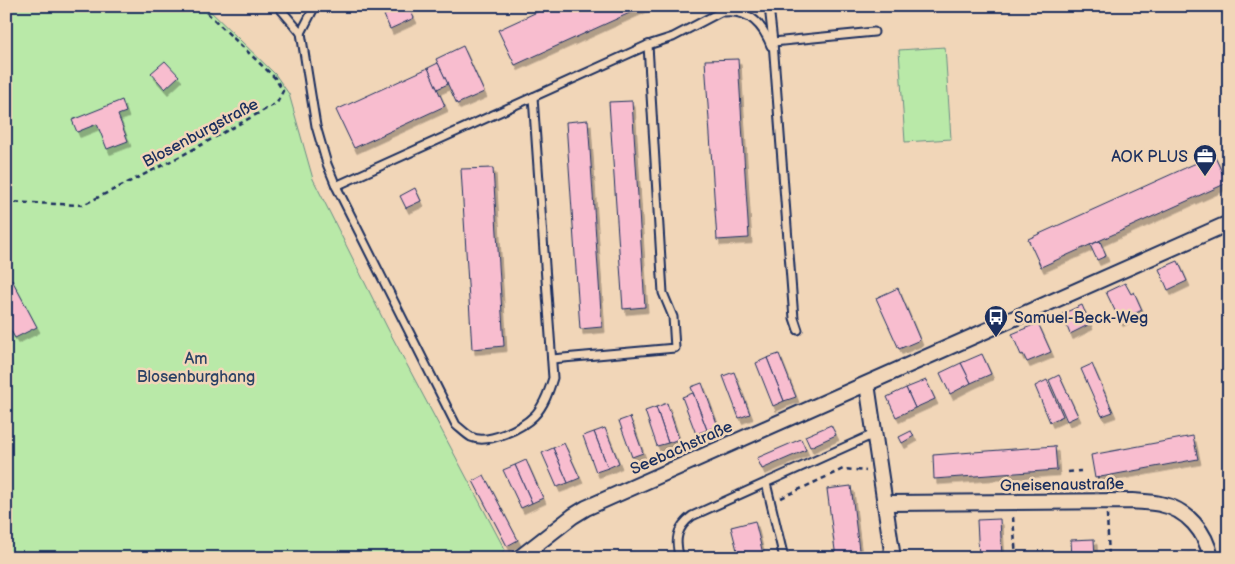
<svg xmlns="http://www.w3.org/2000/svg" width="1235" height="564" font-family="'Balsamiq Sans',sans-serif">
<defs>
<filter id="shadow"><feDropShadow dx="3" dy="5.5" stdDeviation="0" flood-color="#0004"/></filter>
</defs>
<rect width="100%" height="100%" fill="#f1d6b8"/>
<filter id="ink" filterUnits="userSpaceOnUse"><feTurbulence type="fractalNoise" baseFrequency=".02" numOctaves="2"/><feDisplacementMap in="SourceGraphic" scale="10" xChannelSelector="R" yChannelSelector="G"/><feConvolveMatrix kernelMatrix="1 2 1 2 8 2 1 2 1" color-interpolation-filters="sRGB"/></filter>
<g filter="url(#ink)">
<g fill="#b9e9a8" stroke="#6a8c83">
<polygon points="6,6 205,6 275,74 289,94 313,179 388,329 505,550 493,558 6,558"/>
<polygon points="945,47 951,139 905,142 899,50"/>
</g>
<g fill="#f8bdcf" stroke="#1b2f5e" filter="url(#shadow)">
<polygon points="403,6 408,6 414,18 390,29 384,15"/>
<polygon points="550,6 645,6 515,65 498,30"/>
<polygon points="463,46 484,92 457,104 436,59"/>
<polygon points="738,59 749,238 717,240 705,60"/>
<polygon points="165,61 179,76 165,89 151,73"/>
<polygon points="438,63 448,84 437,89 428,68"/>
<polygon points="428,68 445,106 354,148 336,110"/>
<polygon points="122,100 126,112 118,115 128,141 107,149 97,124 77,132 72,120"/>
<polygon points="632,101 645,307 623,309 609,102"/>
<polygon points="588,120 602,327 580,329 566,122"/>
<polygon points="1214,155 1227,183 1041,267 1028,239"/>
<polygon points="493,168 504,346 472,349 461,169"/>
<polygon points="415,188 421,201 406,208 400,196"/>
<polygon points="1100,241 1106,256 1097,260 1090,245"/>
<polygon points="1178,261 1187,281 1168,290 1159,269"/>
<polygon points="12,280 37,327 15,338 6,322 6,283"/>
<polygon points="1125,283 1131,294 1134,292 1142,310 1120,321 1106,292"/>
<polygon points="898,288 920,340 899,349 876,298"/>
<polygon points="1082,305 1090,324 1070,334 1062,314"/>
<polygon points="1038,323 1051,352 1027,362 1023,354 1021,355 1012,334"/>
<polygon points="779,354 796,397 784,401 767,358"/>
<polygon points="982,354 991,374 971,383 961,363"/>
<polygon points="767,358 784,401 773,406 756,363"/>
<polygon points="961,363 971,383 950,394 940,373"/>
<polygon points="1092,364 1113,412 1102,416 1081,369"/>
<polygon points="734,372 750,414 739,418 723,376"/>
<polygon points="1059,375 1078,416 1067,421 1049,380"/>
<polygon points="926,380 935,399 915,408 906,388"/>
<polygon points="1047,380 1063,416 1050,422 1035,386"/>
<polygon points="702,383 718,426 707,430 691,387"/>
<polygon points="906,388 915,408 896,417 887,397"/>
<polygon points="693,393 707,430 696,434 682,397"/>
<polygon points="667,403 679,439 668,443 656,407"/>
<polygon points="656,407 668,443 657,446 645,411"/>
<polygon points="630,417 643,453 632,457 619,421"/>
<polygon points="831,425 836,435 810,447 805,436"/>
<polygon points="605,428 619,463 608,468 594,432"/>
<polygon points="911,431 914,436 902,443 899,437"/>
<polygon points="594,432 608,468 596,472 583,436"/>
<polygon points="1193,436 1198,459 1095,478 1091,455"/>
<polygon points="801,439 806,450 762,469 757,458"/>
<polygon points="564,443 580,478 568,483 553,448"/>
<polygon points="1055,446 1057,470 934,479 933,455"/>
<polygon points="553,448 568,483 557,487 542,453"/>
<polygon points="526,460 543,498 532,503 515,465"/>
<polygon points="515,465 532,503 521,508 503,470"/>
<polygon points="484,475 518,540 507,546 473,481"/>
<polygon points="851,486 860,558 836,558 827,489"/>
<polygon points="1000,519 1002,558 979,558 977,520"/>
<polygon points="755,521 764,558 739,558 731,527"/>
<polygon points="1094,539 1095,558 1072,558 1071,540"/>
<polygon points="1190,554 1190,558 1167,558 1167,556"/>
</g>
<g fill="none" stroke-linecap="round" stroke-linejoin="round">
<g stroke="#1b2f5e" stroke-width="11">
<g id="service">
<path d="M278 6 301 33 316 126 327 164 336 186 456 425C461 429 466 434 471 437 488 445 522 428 534 416 544 406 549 391 553 378L533 97"/>
<polyline points="769,6 773,42 793,306 794,318 798,330"/>
<path d="M724 12C749 9 763 25 771 46"/>
<polyline points="301,33 315,6"/>
<polyline points="773,42 874,32"/>
<polyline points="336,186 648,45 673,37 732,6"/>
<polyline points="552,359 675,348 673,317 663,293 648,45"/>
<polyline points="766,483 784,558"/>
<path d="M680 558C674 540 677 527 692 516L874 434"/>
</g>
</g>
<g stroke="#1b2f5e" stroke-width="18">
<g id="minor">
<polyline points="867,384 893,558"/>
<path d="M886 503 1132 501C1141 502 1151 502 1160 504 1187 509 1206 532 1211 558"/>
<polyline points="519,558 573,516 586,508 1229,223"/>
</g>
</g>
<g stroke="#1b2f5e" stroke-width="2.5" stroke-dasharray="5 4" stroke-linecap="butt">
<polyline points="6,202 83,205 181,156 277,103 283,91 275,78 200,6"/>
<polyline points="1068,472 1081,471"/>
<polyline points="781,498 843,469 866,471"/>
<polyline points="1107,514 1109,558"/>
<polyline points="1013,517 1016,558"/>
</g>
<use href="#service" stroke="#f1d6b8" stroke-width="7"/>
<use href="#minor" stroke="#f1d6b8" stroke-width="14"/>
</g>
</g>
<defs>
<g id="office-pin" transform="scale(1.25)"><path d="M0 17L-7.5 6A9.5 9.5 0 1 1 7.5 6Z" fill="#1b2f5e" stroke="#f1d6b8"/><path d="M-6-3h4V-5.5h4V-3h4V5H-6ZM-1-4.5V-3h2v-1.5ZM-6 0V1H6V0Z" fill="#fff"/></g>
<g id="bus-pin" transform="scale(1.25)"><path d="M0 17L-7.5 6A9.5 9.5 0 1 1 7.5 6Z" fill="#1b2f5e" stroke="#f1d6b8"/><path d="M-5-6H5V4H4V6H2V4H-2V6H-4V4H-5ZM-3.5-4V0h7V-4ZM-3.5 1.2v1.5H-2V1.2ZM2 1.2v1.5H3.5V1.2Z" fill="#fff"/></g>
</defs>
<g fill-rule="evenodd">
<use href="#office-pin" x="1205" y="156"/>
<use href="#bus-pin" x="996" y="317"/>
</g>
<g text-anchor="middle" stroke-width="5" stroke-linejoin="round" paint-order="stroke">
<g font-size="16" fill="#1b2f5e" stroke="#f1d6b8">
<text transform="translate(200 132) rotate(-28)" y="6">Blosenburgstraße</text>
<text transform="translate(681 447) rotate(-24)" y="6">Seebachstraße</text>
<text transform="translate(1062 484) rotate(-1)" y="6">Gneisenaustraße</text>
</g>
<g font-size="16" fill="#1b2f5e" stroke="#f1d6b8" text-anchor="end">
<text x="1188" y="162">AOK PLUS</text>
<text x="1014" y="323" text-anchor="start">Samuel-Beck-Weg</text>
</g>
<g font-size="16" fill="#2b4265" stroke="#f1d6b8">
<text x="196" y="364">Am<tspan x="196" dy="18">Blosenburghang</tspan></text>
</g>
</g>
<rect width="1235" height="564" fill="none" stroke="#f1d6b8" stroke-width="25"/>
<rect x="12" y="12" width="1210" height="539" fill="none" stroke="#1b2f5e" stroke-width="2" filter="url(#ink)"/>
</svg>
